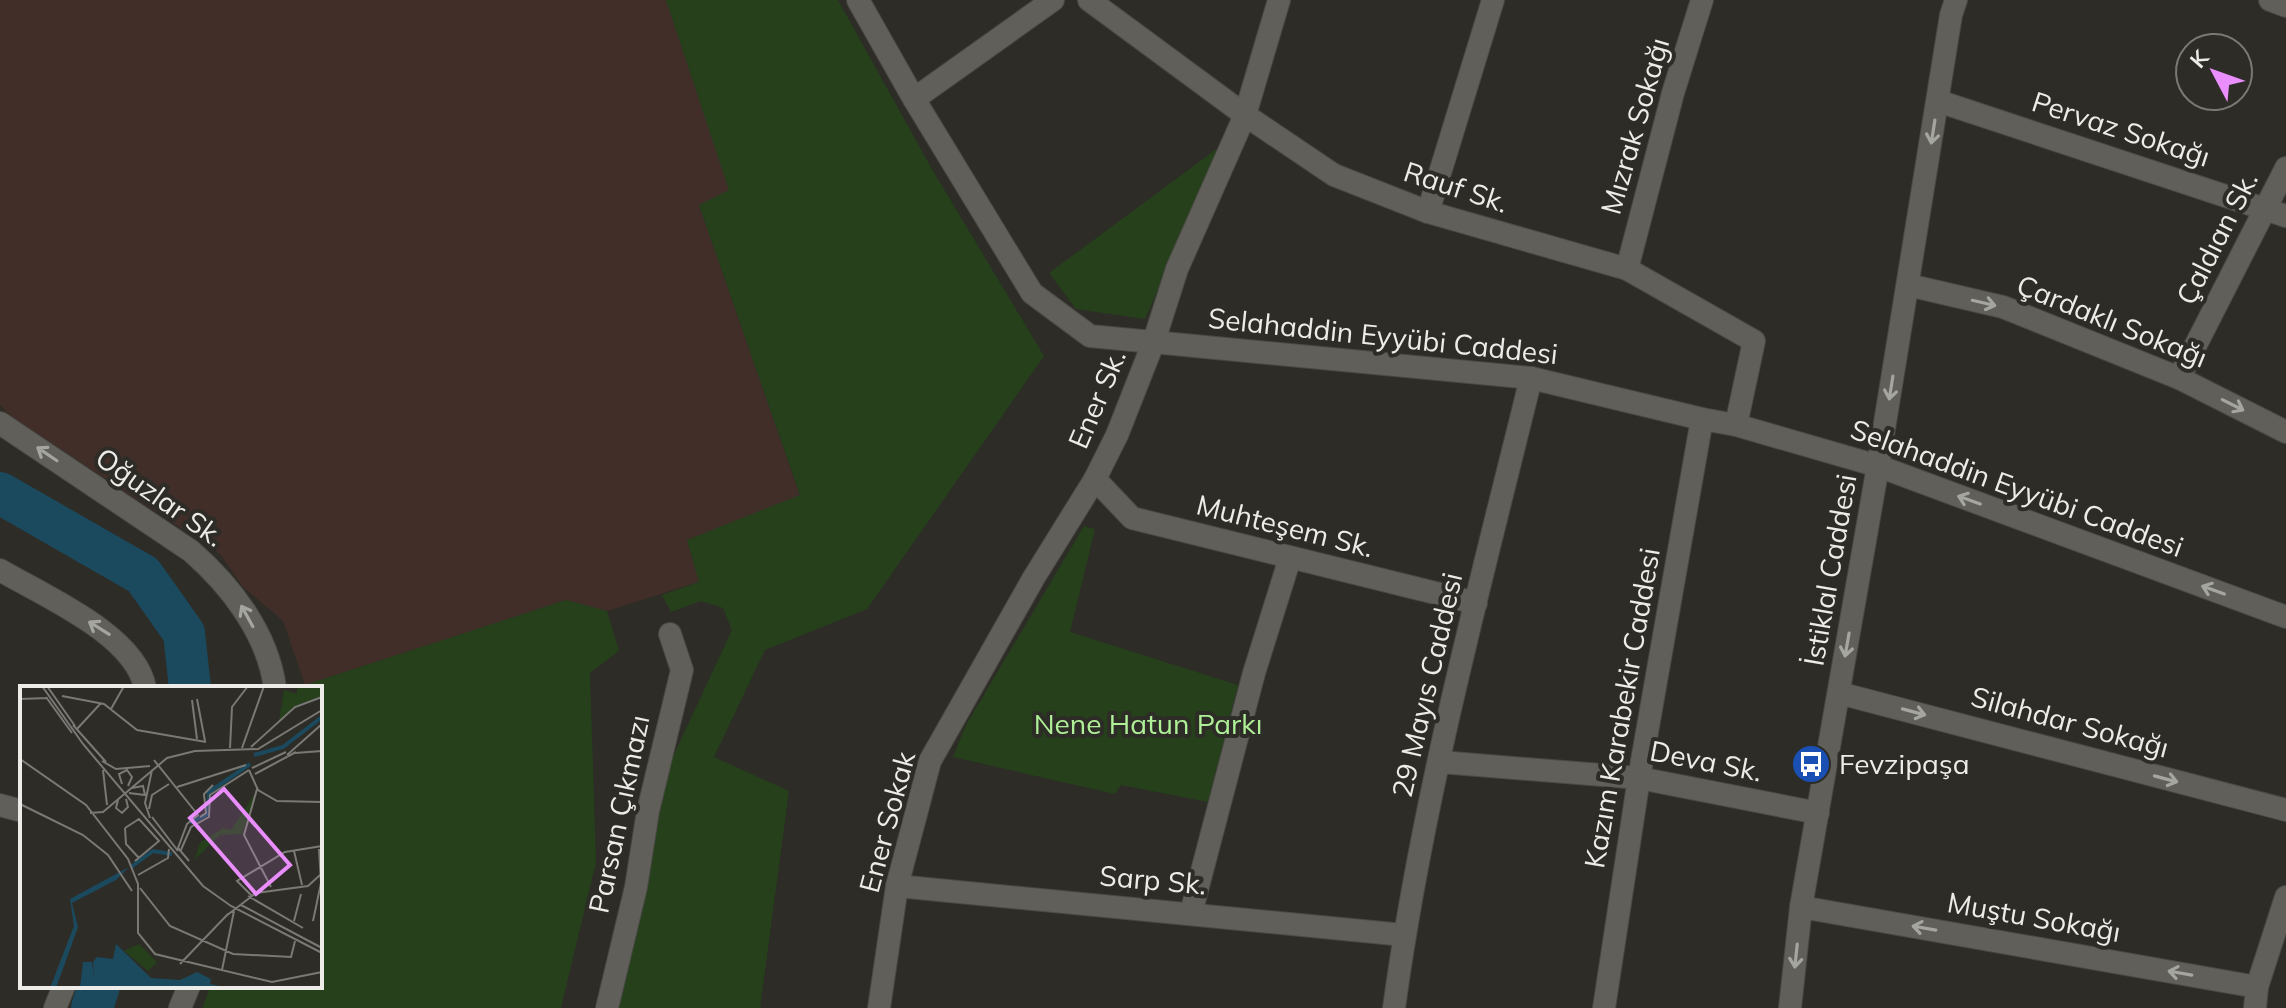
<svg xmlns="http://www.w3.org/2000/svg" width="2286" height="1008" font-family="Mulish,sans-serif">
<rect width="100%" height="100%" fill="#2d2c27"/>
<polygon fill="#412e29" points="0,0 666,0 730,190 699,205 800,496 687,540 699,582 607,611 566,600 305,685 283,621 243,587 220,554 12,417 0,405"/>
<g fill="#25401b">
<polygon points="666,0 838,0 933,171 1044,356 867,609 765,650 714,757 789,791 760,1008 614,1008 670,763 732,630 723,608 701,601 671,612 662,595 699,582 687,540 800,495 699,205 729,190"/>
<polygon points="1222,145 1145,319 1076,309 1049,273"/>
<polygon points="1084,526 1095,529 1070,632 1238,685 1208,802 1121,785 1115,794 953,757 966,725"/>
<polygon points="566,600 607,611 619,651 590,673 596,862 561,1008 202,1008 211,986 320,986 320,688 305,688 305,685"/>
</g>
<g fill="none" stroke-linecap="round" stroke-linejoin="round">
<g stroke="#1b4a5f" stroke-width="42">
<polyline points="0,493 143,575 184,633 190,688"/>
<polyline points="92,1008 99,986"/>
</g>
<g stroke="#494844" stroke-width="24">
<g id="minor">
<polyline points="858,0 914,99 1032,293 1090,336 1531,378 1702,419 1736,425 1878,466 2286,617"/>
<polyline points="1089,0 1245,115 1334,175 1428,212 1627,269 1754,341 1736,425"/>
<polyline points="2270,0 2286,6"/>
<polyline points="914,99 1053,0"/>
<polyline points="1938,101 2286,216"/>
<polyline points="1428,212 1493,0"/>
<polyline points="1627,269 1673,93 1702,0"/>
<polyline points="1908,285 2003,307 2179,378 2286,432"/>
<polyline points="2179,378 2286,168"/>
<path d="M0 423 191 551C231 586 268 634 275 688"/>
<polyline points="1095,479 1132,518 1476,603"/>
<path d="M0 570C44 596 136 635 145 688"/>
<polyline points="1839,693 2286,810"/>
<polyline points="1440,762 1639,778 1818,813"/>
<polyline points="0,805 22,811"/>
<polyline points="897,886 1404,935"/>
<polyline points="1801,907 2257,987"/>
<polyline points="1191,913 1254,673 1290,558"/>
<polyline points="55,1008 64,986"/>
<polyline points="180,1008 189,986"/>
<polyline points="607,1008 636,887 648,811 682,670 670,634"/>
<polyline points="879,1008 897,886 930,761 1033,579 1095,479 1117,435 1154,341 1177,269 1245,115 1279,0"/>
<path d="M1394 1008C1423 795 1480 586 1531 378"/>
<polyline points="1604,1008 1639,778 1702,419"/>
<polyline points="1790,1008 1801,907 1878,466 1951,15 1956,0"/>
<polyline points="2255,1008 2257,987 2286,897"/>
</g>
</g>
<use href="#minor" stroke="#605f59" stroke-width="22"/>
</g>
<defs><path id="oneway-shaft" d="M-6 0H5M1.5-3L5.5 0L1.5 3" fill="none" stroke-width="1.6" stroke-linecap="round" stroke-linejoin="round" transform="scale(2)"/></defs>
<g stroke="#a6a6a1">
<use href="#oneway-shaft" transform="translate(1933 132) rotate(99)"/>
<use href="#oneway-shaft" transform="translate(1984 303) rotate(13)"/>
<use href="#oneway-shaft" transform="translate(1891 388) rotate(99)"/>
<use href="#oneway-shaft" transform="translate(2233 405) rotate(27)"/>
<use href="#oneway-shaft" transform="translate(47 454) rotate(-146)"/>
<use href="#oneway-shaft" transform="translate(1969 500) rotate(-160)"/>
<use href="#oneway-shaft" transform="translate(2213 590) rotate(-160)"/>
<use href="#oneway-shaft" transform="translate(247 616) rotate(-119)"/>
<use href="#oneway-shaft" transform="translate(99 628) rotate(-148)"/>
<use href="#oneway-shaft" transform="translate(1847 645) rotate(100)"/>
<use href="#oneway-shaft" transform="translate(1914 712) rotate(15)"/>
<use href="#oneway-shaft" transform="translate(2166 779) rotate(15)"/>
<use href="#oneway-shaft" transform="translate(1924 928) rotate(-170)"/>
<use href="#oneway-shaft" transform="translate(1796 956) rotate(96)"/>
<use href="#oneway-shaft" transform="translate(2180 973) rotate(-170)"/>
</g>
<defs>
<g id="bus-disc" transform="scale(2)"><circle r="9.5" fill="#1a4fb4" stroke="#2d2c27"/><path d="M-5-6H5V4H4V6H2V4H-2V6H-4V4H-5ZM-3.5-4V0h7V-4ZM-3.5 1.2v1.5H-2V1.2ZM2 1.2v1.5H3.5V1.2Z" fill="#fff"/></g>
</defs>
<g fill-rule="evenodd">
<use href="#bus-disc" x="1811" y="764"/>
</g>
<g text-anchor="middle" stroke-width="8" stroke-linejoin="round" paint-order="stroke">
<g font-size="28" fill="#edece9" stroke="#2d2c27">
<text transform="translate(1635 126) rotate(-74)" y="10">Mızrak Sokağı</text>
<text transform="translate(2121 129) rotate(18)" y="10">Pervaz Sokağı</text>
<text transform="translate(1456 187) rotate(18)" y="10">Rauf Sk.</text>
<text transform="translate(2217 238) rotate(-63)" y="10">Çaldıan Sk.</text>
<text transform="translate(2112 321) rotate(22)" y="10">Çardaklı Sokağı</text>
<text transform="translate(1383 336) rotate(6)" y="10">Selahaddin Eyyübi Caddesi</text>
<text transform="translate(1097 399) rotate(-67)" y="10">Ener Sk.</text>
<text transform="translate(2017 488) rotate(20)" y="10">Selahaddin Eyyübi Caddesi</text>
<text transform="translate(160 497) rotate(35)" y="10">Oğuzlar Sk.</text>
<text transform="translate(1285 526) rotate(14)" y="10">Muhteşem Sk.</text>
<text transform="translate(1830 570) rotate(-80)" y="10">İstiklal Caddesi</text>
<text transform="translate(1427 685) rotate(-77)" y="10">29 Mayıs Caddesi</text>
<text transform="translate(1622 708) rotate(-80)" y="10">Kazım Karabekir Caddesi</text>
<text transform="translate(2070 722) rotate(15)" y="10">Silahdar Sokağı</text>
<text transform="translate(1706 761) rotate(11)" y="10">Deva Sk.</text>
<text transform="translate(619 814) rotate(-78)" y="10">Parsan Çıkmazı</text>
<text transform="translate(887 822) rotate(-75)" y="10">Ener Sokak</text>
<text transform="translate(1153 880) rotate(5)" y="10">Sarp Sk.</text>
<text transform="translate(2034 917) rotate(10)" y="10">Muştu Sokağı</text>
</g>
<g font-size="28" fill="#afef97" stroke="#2d2c27">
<text x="1148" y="734">Nene Hatun Parkı</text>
</g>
<g font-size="28" fill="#edece9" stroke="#2d2c27" text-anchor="start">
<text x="1839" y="774">Fevzipaşa</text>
</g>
</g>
<g transform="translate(20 686)">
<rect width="302" height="302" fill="#2d2c27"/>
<path d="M277 0H300L302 10 275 20 259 35 264 4 277 8ZM236 106 222 148 200 149 175 173 180 157 203 142 211 144ZM119 258 137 276 128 285 104 265Z" fill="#25401b"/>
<path d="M109 181 96 194 52 217 58 241 36 302H30L54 240 50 213ZM96 258 131 292 160 294 177 286 191 293 190 298 210 302H60L63 276H72L74 291 73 276 77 271 93 273Z" fill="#1b4a5f"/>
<path fill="none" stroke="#1b4a5f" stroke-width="4" d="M234 69 263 61 302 31M170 137 188 128 189 106 230 78M111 181 133 165 152 168"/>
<path fill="none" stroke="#7a7975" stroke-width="2" d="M22 0 63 58 183 200 211 220 302 267M27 0 55 40M42 10 84 18 117 44 186 56M26 11 52 47M0 13 27 12M177 13 185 55M172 14 177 53M91 23 104 0M53 39 86 76M57 43 81 17M231 61 275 21 302 11M210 62 212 21 228 0M222 62 244 0M275 67 302 65M267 69 302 38M0 73 66 119 108 173 118 198V247L135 268 252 296 302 286M134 74 178 129 167 138 158 162 169 175M82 75 96 83 130 80M232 82 266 66M83 84 87 119M229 84 238 104 257 115 302 116M235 88 276 66M102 98 99 88 107 84 112 91 108 100M157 101 226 79M237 103 224 149 251 201M109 107 125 109 123 100 112 102M98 114 96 122 102 127 108 121 106 113M0 118 63 149 88 169 112 205M129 123 132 109 149 98M70 127 83 126 147 72 175 65 238 63 302 24M132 131 158 165M180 131 186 127 184 108 193 99M130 132 125 117 132 84M105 142 119 133 139 155 115 175M105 142 106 158 119 172M274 165 282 199M160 166 171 141 189 131 190 109 229 84M118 189 148 172 149 163M120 202 150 240 213 268 271 271 275 255M228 210 283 242M232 210 217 195 265 166 302 160M221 219 302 262M206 230 236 207 288 200 300 189M274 235 281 208M293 235 301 197 299 163M160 278 208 228M202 284 214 225"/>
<path fill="#ea8dfd" fill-opacity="0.15" stroke="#ea8dfd" stroke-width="4" d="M204 103 270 179 236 208 170 132Z"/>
<rect width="302" height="302" fill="none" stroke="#edece9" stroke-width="4"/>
</g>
<g transform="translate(2214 72) rotate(311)"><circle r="38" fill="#2d2c27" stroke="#7a7975" stroke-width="2"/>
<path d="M0-6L14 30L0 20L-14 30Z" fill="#ea8dfd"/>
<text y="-12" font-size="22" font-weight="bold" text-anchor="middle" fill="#edece9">K</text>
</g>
</svg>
